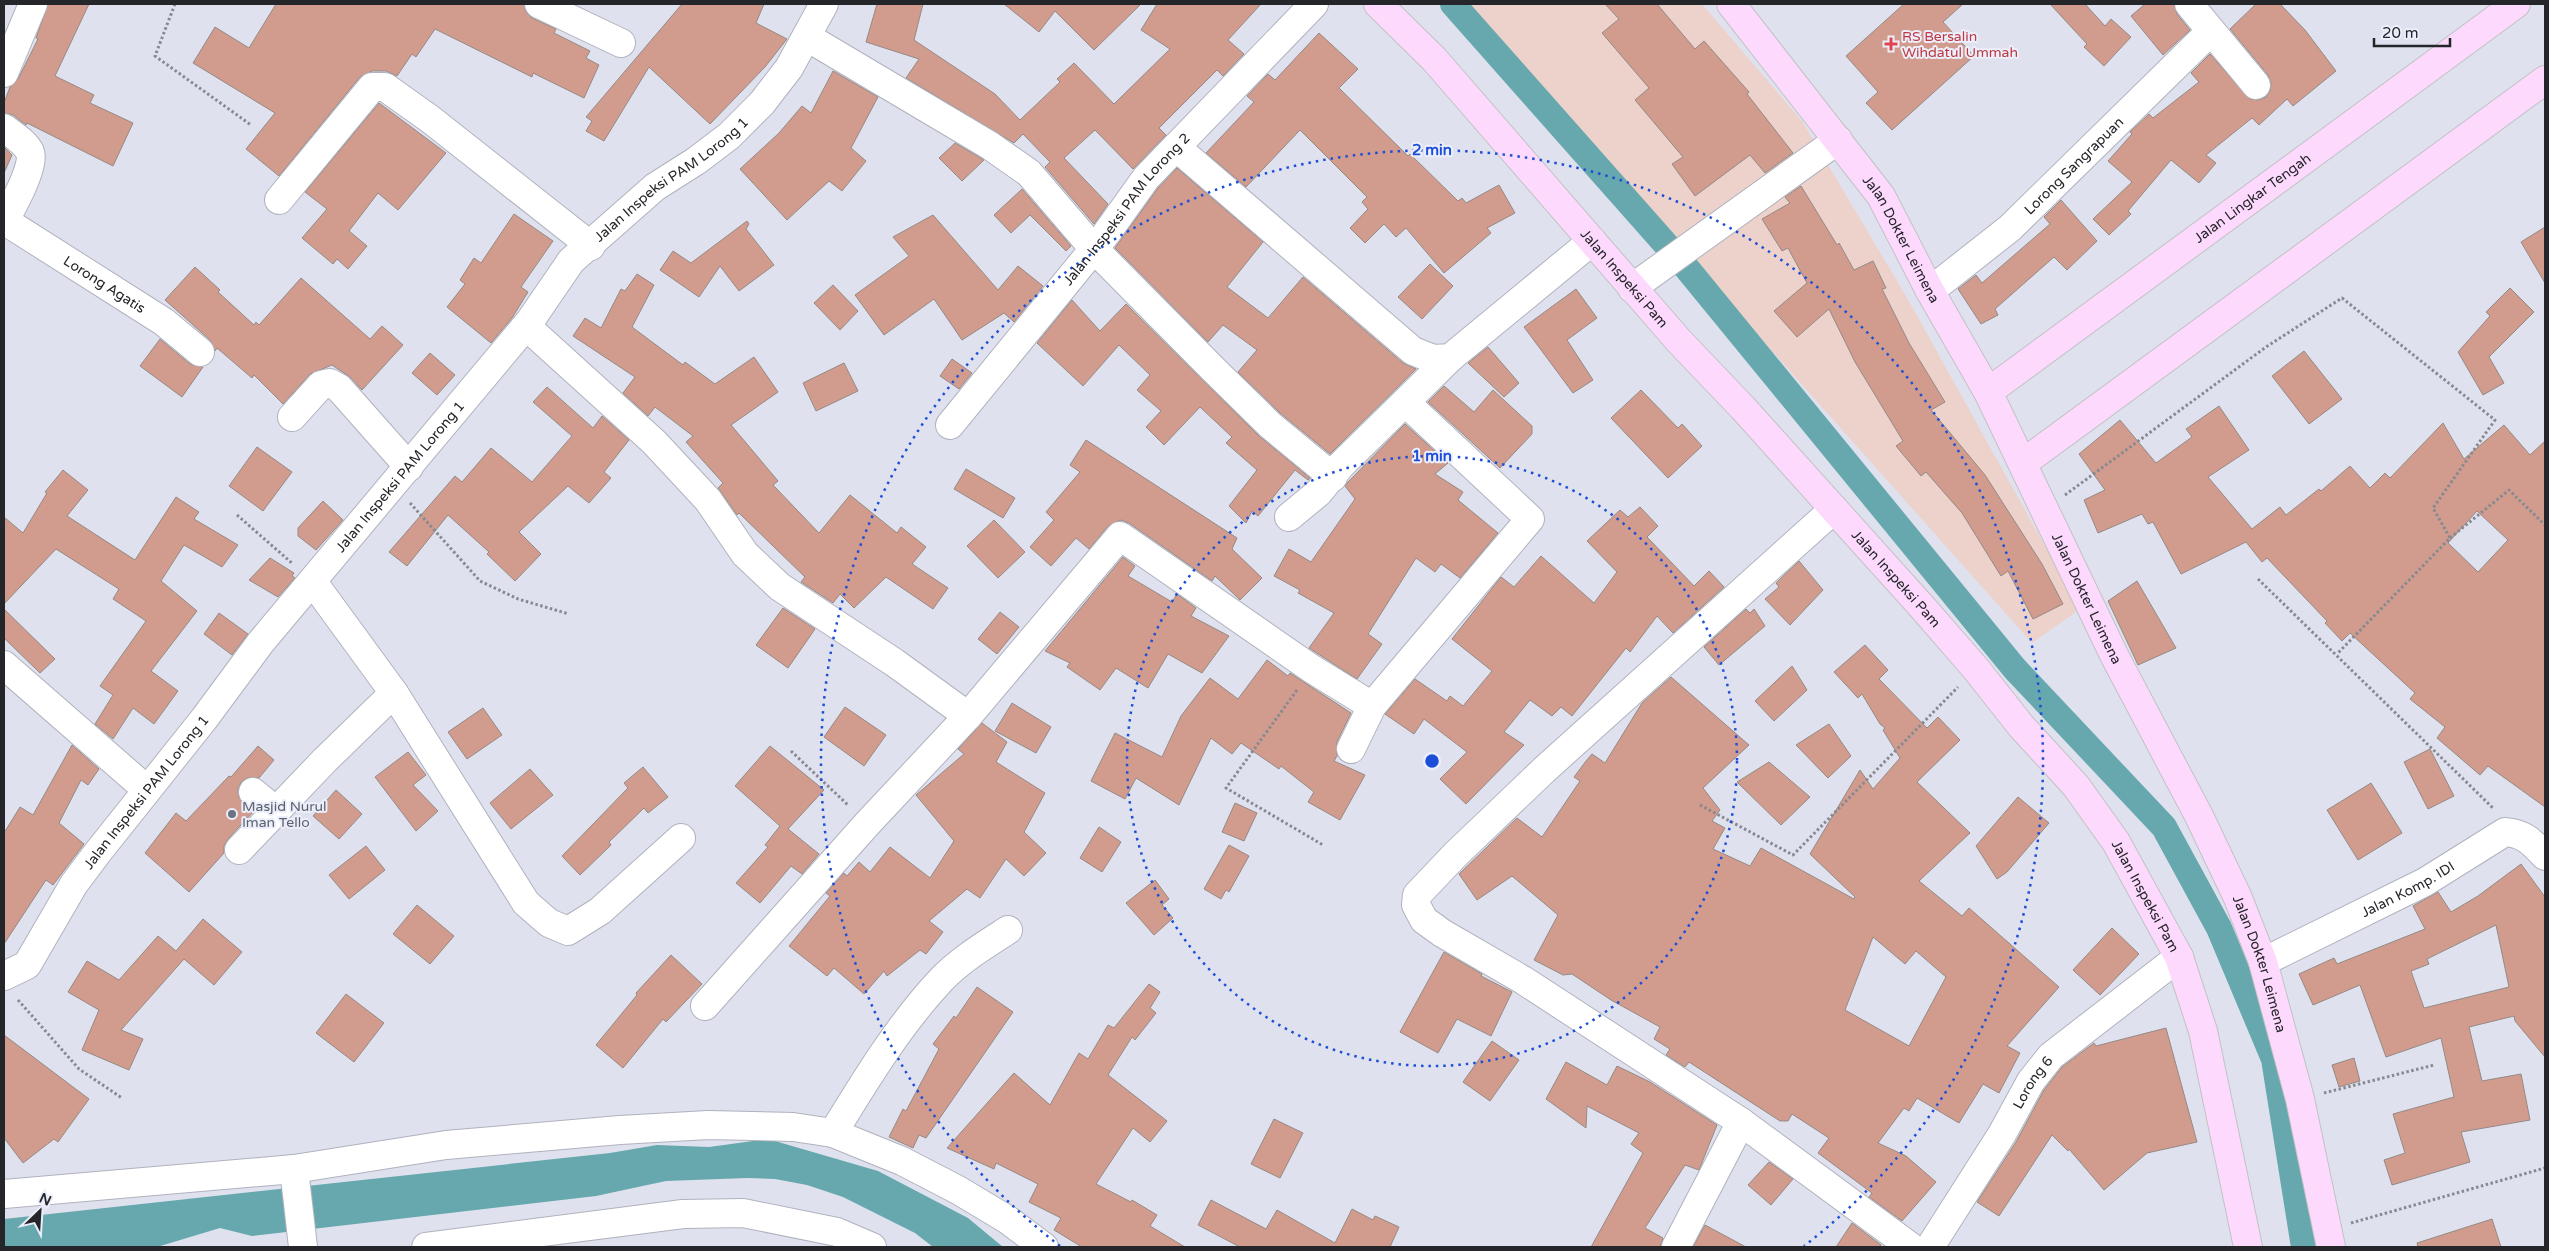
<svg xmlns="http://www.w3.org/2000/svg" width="2549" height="1251" font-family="'Varela Round',sans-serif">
<rect width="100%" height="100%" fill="#dfe2ee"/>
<polygon fill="#ecd2cb" points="1463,4 1702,4 1802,121 1906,296 2080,609 2032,643"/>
<polygon fill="#66a8ad" points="768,1139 878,1171 968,1218 1003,1247 933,1247 915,1233 843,1197 807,1185 775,1179 747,1178 666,1181 596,1196 252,1236 220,1228 157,1247 4,1247 4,1219 610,1153 657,1145 709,1147"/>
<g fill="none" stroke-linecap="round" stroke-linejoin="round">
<polyline stroke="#66a8ad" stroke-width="26" points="1453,4 1685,266 2015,669 2164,827 2219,928 2274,1059 2304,1247"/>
</g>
<g fill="#d19c8d" stroke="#958985" fill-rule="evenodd">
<polygon points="48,4 89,4 55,76 94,95 90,103 133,123 113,166 27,123 26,125 13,115 4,113 4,103 10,87 18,79 38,39 36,38"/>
<polygon points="276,4 524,4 526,12 532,18 556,29 554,33 590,51 586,58 599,65 584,98 533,73 532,77 435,29 416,57 412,54 397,76 386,71 372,71 360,77 279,176 246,149 275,113 193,63 215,27 249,48"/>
<polygon points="682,4 764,4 756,23 787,39 765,67 710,124 649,67 604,141 586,131 592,121 586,117"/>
<polygon points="877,4 923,4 914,40 995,94 1020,120 1060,82 1057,79 1074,63 1114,104 1170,49 1141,30 1157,4 1261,4 1228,40 1244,54 1223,76 1217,70 1159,128 1166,135 1133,169 1095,130 1064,158 1108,204 1094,224 1045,167 1050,162 1023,134 1014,143 906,78 919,59 866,42"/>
<polygon points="1004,4 1141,4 1094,50 1055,11 1039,32"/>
<polygon points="1605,4 1657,4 1695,49 1704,41 1749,92 1747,94 1793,153 1765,173 1750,155 1695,196 1672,164 1683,157 1635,100 1649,88 1602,33 1619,19"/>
<polygon points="1904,4 1963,4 1943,22 1974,56 1892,130 1866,103 1878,92 1846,56"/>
<polygon points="2050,4 2085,4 2105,26 2111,19 2131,37 2104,66 2084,47 2087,44"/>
<polygon points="2145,4 2174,4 2177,14 2190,30 2163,55 2131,16"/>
<polygon points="2256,4 2280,4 2305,30 2336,71 2293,106 2287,99 2259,125 2252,118 2206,155 2216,163 2199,183 2171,160 2128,211 2131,214 2109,235 2093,219 2132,182 2108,161 2132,134 2130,132 2149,114 2153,118 2199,82 2191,73 2210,54 2250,99 2259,100 2266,97 2270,91 2271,83 2268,75 2230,29"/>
<polygon points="1319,33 1358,69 1339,88 1408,156 1410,154 1458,201 1462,198 1466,203 1499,185 1515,213 1487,228 1491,233 1444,273 1406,228 1396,237 1384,224 1365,243 1350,228 1368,209 1362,202 1367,197 1300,130 1246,187 1206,153 1254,102 1247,96 1268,74 1275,80"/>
<polygon points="833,71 878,97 851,148 866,161 842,191 829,181 787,220 740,169 779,133 802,106 811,113"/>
<polygon points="379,103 446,153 398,210 378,193 349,231 367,246 348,269 337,259 333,264 302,238 327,209 305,192"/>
<polygon points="955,143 984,160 962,181 939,158"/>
<polygon points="4,147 12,155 4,173"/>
<polygon points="1177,168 1263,242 1227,287 1268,318 1303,277 1403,363 1416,369 1330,454 1280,413 1238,372 1257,350 1223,325 1208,342 1115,248 1158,188"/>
<polygon points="1801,186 1837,245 1839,243 1854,270 1873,261 1886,288 1882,289 1909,343 1945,402 1931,410 1985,475 2042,564 2063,604 2033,619 2008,571 2001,576 1962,513 1926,472 1921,476 1896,446 1903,441 1855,362 1829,309 1797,337 1774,311 1807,283 1788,248 1782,251 1762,219 1790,203 1785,197"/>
<polygon points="1022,189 1071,246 1066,251 1030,215 1011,233 994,215"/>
<polygon points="2061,200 2097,241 2067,270 2054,257 1995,309 1998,315 1981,324 1958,289 1976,275 1982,283 2050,224 2044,217"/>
<polygon points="514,214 553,241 521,287 528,292 512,318 491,343 447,307 465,284 460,280 474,258 481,263"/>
<polygon points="933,215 998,290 1018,266 1043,286 1014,322 1004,313 962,340 934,299 884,335 855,295 909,256 893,237"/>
<polygon points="747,221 749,224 746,229 774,265 739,291 720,266 699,297 660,270 673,251 691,263"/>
<polygon points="2545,227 2545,283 2521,242"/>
<polygon points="1430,264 1453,286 1422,319 1398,297"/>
<polygon points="195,267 220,290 218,292 254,325 256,322 259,325 301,278 370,339 382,326 403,345 362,390 350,377 332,365 310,374 283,404 254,375 252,378 217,348 215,351 210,340 165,300"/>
<polygon points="637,274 654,285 632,327 683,365 685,362 715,384 754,357 778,392 731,425 778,481 773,485 819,533 850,495 897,533 901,527 926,547 912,564 948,588 933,609 886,577 854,608 840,594 833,603 801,582 805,577 739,513 737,515 718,488 723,483 686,442 693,436 655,407 648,416 623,393 635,377 573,336 585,318 601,328 621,289 625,291"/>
<polygon points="833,285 858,311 840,330 814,303"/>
<polygon points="2510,288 2534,312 2489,357 2504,383 2483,395 2458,352 2490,316 2486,312"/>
<polygon points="1576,289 1597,318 1567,340 1593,380 1573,393 1524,327"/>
<polygon points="1072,300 1100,331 1126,304 1259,436 1310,478 1308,480 1295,470 1258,516 1252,511 1246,523 1229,506 1257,470 1226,443 1232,437 1200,407 1164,445 1146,427 1161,411 1137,390 1150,375 1119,345 1083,386 1037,343"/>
<polygon points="160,339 190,364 203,367 182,397 140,366"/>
<polygon points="1488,347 1519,383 1504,397 1468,363"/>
<polygon points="2304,351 2342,399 2309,424 2272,376"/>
<polygon points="430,353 455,375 437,395 412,373"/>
<polygon points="952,359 972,373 959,389 940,376"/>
<polygon points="844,363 858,391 816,411 803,383"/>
<polygon points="1444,386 1474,412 1493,390 1532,426 1532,434 1500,468 1428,402"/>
<polygon points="547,387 593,428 602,416 629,440 604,472 611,478 589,503 568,486 519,532 541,554 515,581 487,554 489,552 448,515 407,566 389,552 455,476 462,482 491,448 532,482 572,436 533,402"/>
<polygon points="1641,390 1678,428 1682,424 1702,446 1668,478 1611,418"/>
<path d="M2219 406 2249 450 2208 477 2252 529 2280 507 2286 515 2319 489 2321 491 2350 466 2370 488 2385 473 2390 478 2443 423 2464 459 2504 425 2530 455 2545 441V807L2488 766 2480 775 2437 738 2445 727 2410 699 2415 693 2350 633 2342 641 2325 623 2327 621 2267 558 2262 562 2246 542 2181 574 2153 522 2148 524 2142 514 2098 533 2084 500 2105 490 2079 454 2120 420 2156 463 2192 437 2186 429ZM2477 511 2508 540 2478 572 2448 543Z"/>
<polygon points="1405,424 1448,463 1435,474 1463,492 1458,500 1498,533 1460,578 1441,564 1435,572 1416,558 1368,634 1382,644 1357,679 1309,648 1334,613 1298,593 1300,590 1274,576 1289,549 1311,562 1355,499 1345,486 1348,482"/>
<polygon points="1086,440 1237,538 1232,549 1262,578 1240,600 1215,576 1212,581 1129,523 1121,520 1108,526 1089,549 1076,538 1051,566 1030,547 1054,520 1046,512 1080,472 1070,465"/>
<polygon points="257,447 292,472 263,511 229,486"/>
<polygon points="966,469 1015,498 1003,518 954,489"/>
<polygon points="63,470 88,490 67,516 135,560 176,497 199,512 194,519 238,545 222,567 184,545 161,581 197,611 151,671 178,691 154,724 133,708 113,739 95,724 113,695 100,686 146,621 113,599 119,589 56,549 4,604 4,517 23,533 47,493 45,492"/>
<polygon points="323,501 343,520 316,550 298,536 298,528"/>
<polygon points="1640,507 1658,526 1647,537 1694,586 1709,571 1724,587 1673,633 1657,616 1630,652 1626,648 1572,716 1561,707 1552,716 1530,700 1504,732 1524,745 1466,804 1440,779 1467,752 1424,719 1414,734 1385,714 1415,679 1447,701 1450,696 1463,706 1492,671 1452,639 1501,577 1514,587 1541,556 1594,603 1617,572 1587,541 1620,510 1628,517"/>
<polygon points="994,520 1025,552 998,578 967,546"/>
<polygon points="1123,557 1135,566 1128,576 1172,602 1177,594 1196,608 1191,616 1229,636 1202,673 1168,654 1148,688 1116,668 1100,690 1067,667 1070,663 1045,651"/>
<polygon points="270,558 294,573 292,576 295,578 278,597 249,580"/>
<polygon points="1799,561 1823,590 1790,625 1765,599 1779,587 1776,583"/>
<polygon points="2137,581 2176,648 2138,665 2108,601"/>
<polygon points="783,608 815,629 788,668 756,645"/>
<polygon points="4,609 55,659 40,673 4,638"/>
<polygon points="1746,609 1750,613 1754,609 1765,626 1719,665 1704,647"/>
<polygon points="1000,612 1019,627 997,654 978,639"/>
<polygon points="219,613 248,634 232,655 204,634"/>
<path d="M1865 645 1888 670 1879 679 1927 728 1938 717 1960 740 1917 782 1970 833 1919 881 1962 916 1969 908 2059 987 2007 1046 2020 1053 1999 1093 1983 1084 1959 1123 1917 1098 1909 1111 1904 1108 1878 1143 1906 1156 1936 1182 1902 1221 1869 1197 1872 1193 1818 1153 1829 1138 1792 1114 1788 1121H1780L1689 1062 1685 1067 1666 1055 1670 1049 1654 1039 1660 1027 1611 1000 1572 974 1563 975 1534 960 1558 915 1512 876 1477 900 1459 874 1517 818 1542 837 1580 781 1574 777 1586 761 1592 754 1605 763 1642 703 1671 677 1749 745 1703 788 1720 810 1712 821 1725 828 1713 849 1750 866 1761 848 1854 899 1855 897 1810 854 1860 770 1873 789 1900 758 1883 730 1885 728 1880 724 1862 694 1858 698 1834 672ZM1873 937 1905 964 1916 951 1946 977 1909 1046 1845 1010Z"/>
<polygon points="1267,660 1288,676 1290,673 1351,713 1337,742 1337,756 1334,761 1365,775 1340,820 1308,802 1314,792 1281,766 1279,769 1241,743 1232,754 1211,738 1179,805 1136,778 1125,799 1091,781 1115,733 1162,757 1181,716 1210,678 1238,699"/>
<polygon points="1792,666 1807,690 1774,721 1755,701"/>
<polygon points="1012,703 1051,727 1036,753 995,731"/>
<polygon points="845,707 886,735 864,766 824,737"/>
<polygon points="483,708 502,735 467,759 448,732"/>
<polygon points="982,723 1007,742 996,762 1045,793 1024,832 1046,853 1024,876 1006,859 980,898 967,889 929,921 943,932 926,954 920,950 887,976 884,971 864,994 834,968 827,976 789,946 830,896 826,893 844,873 847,876 859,862 870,872 890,847 930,878 954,841 916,795 964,754 958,749"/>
<polygon points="1829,724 1851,756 1828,778 1796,745"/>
<polygon points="72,745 99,769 88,785 81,780 59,823 84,844 53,885 46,880 4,944 4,833 20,807 33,815"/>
<polygon points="258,746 274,760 259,778 247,778 241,782 238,789 239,798 253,812 228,839 224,846 224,853 189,892 145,853 176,813 186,821 229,776 231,777"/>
<polygon points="770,746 824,790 788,829 819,854 802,874 791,866 760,903 736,883 768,847 765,845 780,826 735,786"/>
<polygon points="2430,749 2454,796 2428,809 2404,762"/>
<polygon points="408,752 426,775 413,785 438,811 416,831 375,777"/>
<polygon points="1769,762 1810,797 1781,825 1737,782"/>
<polygon points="643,767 668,797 648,813 644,808 609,842 611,845 580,875 562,856 628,788 624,783"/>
<polygon points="530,769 553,795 511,829 490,803"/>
<polygon points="2371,783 2402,833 2358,860 2327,810"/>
<polygon points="336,790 362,814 339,839 313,816"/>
<polygon points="2018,797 2049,823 2007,872 1997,879 1976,846"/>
<polygon points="1235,803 1257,813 1244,841 1222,832"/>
<polygon points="1099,827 1121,842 1102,872 1080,858"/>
<polygon points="1229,845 1249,856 1229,892 1226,890 1221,899 1204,889"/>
<polygon points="366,846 385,870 349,899 329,875"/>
<path d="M2521 864 2545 897V1057L2515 1021 2514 1016 2469 1027 2482 1081 2521 1074 2530 1120 2461 1132 2470 1162 2392 1185 2384 1160 2405 1153 2393 1114 2454 1097 2441 1038 2386 1057 2360 985 2313 1005 2299 974 2334 958 2337 964 2425 929 2413 906 2438 892 2451 912 2478 896ZM2496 925 2509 987 2424 1008 2411 971 2429 964 2427 959Z"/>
<polygon points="1155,880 1169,899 1162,905 1173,918 1154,935 1126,903"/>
<polygon points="417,905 454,936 430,964 393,934"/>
<polygon points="203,919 242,952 214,985 184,959 121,1030 143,1039 129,1070 82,1050 99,1010 68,992 87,961 119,980 158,936 176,951"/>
<polygon points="2112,928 2139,954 2100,995 2073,970"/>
<polygon points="1444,952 1482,974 1481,976 1512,992 1491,1036 1457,1019 1438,1053 1400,1032"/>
<polygon points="671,955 702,984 666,1022 663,1019 623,1068 596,1045 637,995 636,993"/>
<polygon points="1149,984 1160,992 1150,1008 1156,1013 1135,1040 1132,1037 1108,1075 1167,1121 1150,1142 1133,1128 1096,1184 1131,1202 1132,1200 1157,1215 1150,1226 1185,1247 1082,1247 1054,1230 1061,1218 1029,1202 1038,1184 996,1163 994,1169 947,1148 1014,1073 1050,1105 1079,1053 1088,1059 1108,1025 1114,1028"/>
<polygon points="977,987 1013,1012 926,1138 919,1135 913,1148 889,1137 903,1109 906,1111 939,1049 933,1044 954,1016 956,1018"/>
<polygon points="346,994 384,1023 354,1062 316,1033"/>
<polygon points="2166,1028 2197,1142 2147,1153 2104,1190 2069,1149 2068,1151 2052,1135 1999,1216 1977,1202 2016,1142 2044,1090 2062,1067 2094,1043 2096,1046"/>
<polygon points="4,1035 89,1099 58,1142 54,1139 23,1163 4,1138"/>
<polygon points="1492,1041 1519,1060 1490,1101 1463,1082"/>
<polygon points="2354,1058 2360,1081 2339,1087 2332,1065"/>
<polygon points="1566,1062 1607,1085 1617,1066 1650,1082 1717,1125 1699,1170 1685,1165 1645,1228 1663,1238 1660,1247 1591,1247 1643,1153 1631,1144 1639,1133 1587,1106 1586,1128 1546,1099"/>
<polygon points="1274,1119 1303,1133 1280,1178 1251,1164"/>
<polygon points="1769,1162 1793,1179 1771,1205 1748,1185"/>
<polygon points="1211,1200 1266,1229 1277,1210 1335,1243 1352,1209 1373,1220 1375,1216 1399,1227 1390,1247 1240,1247 1198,1225"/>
<polygon points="2492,1219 2501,1247 2418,1247 2417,1243"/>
<polygon points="1852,1223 1881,1245 1880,1247 1836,1247"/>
<polygon points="1705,1225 1746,1247 1693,1247"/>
</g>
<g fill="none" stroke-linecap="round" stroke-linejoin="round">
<g stroke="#b0b2be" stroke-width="30">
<g id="minor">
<polyline points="539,4 621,43"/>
<polyline points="2189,4 2256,85"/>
<polyline points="807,37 989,145 1029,173 1094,249 1214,370 1270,425 1333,477"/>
<polyline points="4,73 33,4"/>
<path d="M4 128C13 135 25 142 30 152 36 165 11 209 4 222"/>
<polyline points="1176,147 1413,351 1433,359 1450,358 1592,241"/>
<polyline points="279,200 372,87 385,87 430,119 591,246"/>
<path id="s1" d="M5 221 164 322 200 352"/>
<polyline points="1632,288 1838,140"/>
<path id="s2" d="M1930 291 2010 228 2211 31"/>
<polyline points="526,326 654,442 708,500 745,554 780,587 895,663 968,716"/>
<polyline points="292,417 321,385 330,383 339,388 409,467"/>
<path id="s3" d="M950 425 1106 234 1146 178 1314 4"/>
<polyline points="1834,509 1544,770 1456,854 1417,895 1416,905 1424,920 1442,933 1523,980 1741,1122 1911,1247"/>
<polyline points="1289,517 1318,493 1341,465 1450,358"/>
<polyline points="313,582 394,693 526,903 549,923 568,931 600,911 681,838"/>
<polyline points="4,665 146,789"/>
<polyline points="1351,749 1372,706 1530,519 1406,403"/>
<polyline points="253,792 276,811"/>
<polyline points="239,850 325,760 394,693"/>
<path id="s4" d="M2263 962 2425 882 2505 832C2524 833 2533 843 2545 856"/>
<path id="s5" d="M4 976 27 965 74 884 98 852 204 719 261 642 530 321 571 261 655 187 696 161 729 136 762 103 789 68 824 4"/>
<polyline points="705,1006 867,824 968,716 1120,536 1312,669 1372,706"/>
<path d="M833 1133C865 1081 898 1026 941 980 960 960 985 945 1008 930"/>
<polyline points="294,1169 303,1247"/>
<polyline points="4,1194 294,1169 446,1145 620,1130 708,1125 793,1127 833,1133 902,1161 958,1190 1008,1220 1044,1247"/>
<polyline points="426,1247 683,1214 743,1213 837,1232 872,1247"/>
<polyline points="1676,1247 1741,1122"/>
<path id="s6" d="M1930 1247 2002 1134 2031 1081 2051 1056 2179 957"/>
</g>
</g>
<g stroke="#c2c2c3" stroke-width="30">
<g id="major">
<path id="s7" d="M1378 4 1434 59 1679 341 1743 408 1923 608 1976 669 2021 726 2076 786 2116 842 2179 957 2203 1031 2248 1247"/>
<path id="s8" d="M1731 4 1881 196 1930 291 1988 392 2114 655 2199 816 2238 898 2263 962 2300 1099 2331 1247"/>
<path id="s9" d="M1988 392 2516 4"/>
<polyline points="2023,463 2545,80"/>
</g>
</g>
<g stroke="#878991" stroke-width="3" stroke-dasharray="2.5 2.5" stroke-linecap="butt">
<polyline points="175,4 155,56 251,125"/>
<polyline points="2065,495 2266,347 2342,298 2495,420 2433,508 2450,538 2337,654"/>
<polyline points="410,503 480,581 518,599 569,614"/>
<polyline points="237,515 293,564"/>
<polyline points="2450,538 2509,490 2545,525"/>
<polyline points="2258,579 2494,809"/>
<polyline points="1297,690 1226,788 1323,845"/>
<polyline points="791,751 849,806"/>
<polyline points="1700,805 1793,855 1958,687"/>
<polyline points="18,1000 79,1069 122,1098"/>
<polyline points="2324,1093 2434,1065"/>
<polyline points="2351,1223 2545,1168"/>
</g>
<use href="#minor" stroke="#fff" stroke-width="28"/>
<use href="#major" stroke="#fdd9fe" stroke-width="28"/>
</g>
<g fill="none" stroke="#1d4ed8" stroke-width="2.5" stroke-dasharray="2.5 5">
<circle cx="1432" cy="761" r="305"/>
<path d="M1060 1246A611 611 0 1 1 1804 1246"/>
</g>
<path fill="#e0444e" stroke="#eceffb" stroke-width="2" d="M1888.5 36.5h5v5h5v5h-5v5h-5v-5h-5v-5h5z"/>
<circle fill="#6b7280" stroke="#eceffb" stroke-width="2" cx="232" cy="814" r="5"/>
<g text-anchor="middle" stroke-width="4" stroke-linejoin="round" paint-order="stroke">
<g font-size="14" fill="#be3a42" stroke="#eceffb" text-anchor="start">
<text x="1902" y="41">RS Bersalin<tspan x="1902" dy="16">Wihdatul Ummah</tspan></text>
</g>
<g font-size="14" fill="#25262a" stroke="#eceffb">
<text dy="5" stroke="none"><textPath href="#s2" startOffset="191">Lorong Sangrapuan</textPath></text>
<text dy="5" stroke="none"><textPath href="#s5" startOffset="1046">Jalan Inspeksi PAM Lorong 1</textPath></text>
<text dy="5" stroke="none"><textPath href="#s9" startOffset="328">Jalan Lingkar Tengah</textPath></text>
<text dy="5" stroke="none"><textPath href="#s3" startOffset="279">Jalan Inspeksi PAM Lorong 2</textPath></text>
<text dy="5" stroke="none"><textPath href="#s8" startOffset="291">Jalan Dokter Leimena</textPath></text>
<text dy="5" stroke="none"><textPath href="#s7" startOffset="369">Jalan Inspeksi Pam</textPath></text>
<text dy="5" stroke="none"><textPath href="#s1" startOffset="118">Lorong Agatis</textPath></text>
<text dy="5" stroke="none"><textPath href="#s5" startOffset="641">Jalan Inspeksi PAM Lorong 1</textPath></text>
<text dy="5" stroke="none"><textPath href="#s7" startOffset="774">Jalan Inspeksi Pam</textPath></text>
<text dy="5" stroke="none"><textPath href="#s8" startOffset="696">Jalan Dokter Leimena</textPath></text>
<text dy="5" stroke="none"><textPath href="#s5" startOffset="236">Jalan Inspeksi PAM Lorong 1</textPath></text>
<text dy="5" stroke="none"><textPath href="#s4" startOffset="162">Jalan Komp. IDI</textPath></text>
<text dy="5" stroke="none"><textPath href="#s7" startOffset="1179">Jalan Inspeksi Pam</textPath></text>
<text dy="5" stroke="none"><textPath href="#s8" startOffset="1101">Jalan Dokter Leimena</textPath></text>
<text dy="5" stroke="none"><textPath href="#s6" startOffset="194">Lorong 6</textPath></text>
</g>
<g font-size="14" fill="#5b616d" stroke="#eceffb" text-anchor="start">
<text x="242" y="811">Masjid Nurul<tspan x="242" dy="16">Iman Tello</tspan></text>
</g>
</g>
<circle cx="1432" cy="761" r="8" fill="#1d4ed8" stroke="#eceffb" stroke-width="2.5"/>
<g font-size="15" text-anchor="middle" font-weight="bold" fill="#1d4ed8" stroke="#eceffb" stroke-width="4" stroke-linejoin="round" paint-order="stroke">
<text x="1432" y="155">2 min</text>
<text x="1432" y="461">1 min</text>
</g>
<rect width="2549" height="1251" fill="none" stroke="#25262a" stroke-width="10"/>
<g transform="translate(40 1211) rotate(25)" stroke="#eceffb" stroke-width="4" paint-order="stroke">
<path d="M0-4L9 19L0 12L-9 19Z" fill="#25262a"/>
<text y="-8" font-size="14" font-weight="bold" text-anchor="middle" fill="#25262a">N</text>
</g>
<path d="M2374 38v8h76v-8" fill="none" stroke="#25262a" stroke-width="2.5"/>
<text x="2382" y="38" font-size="15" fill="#25262a" stroke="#eceffb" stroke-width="4" paint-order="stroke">20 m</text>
</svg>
